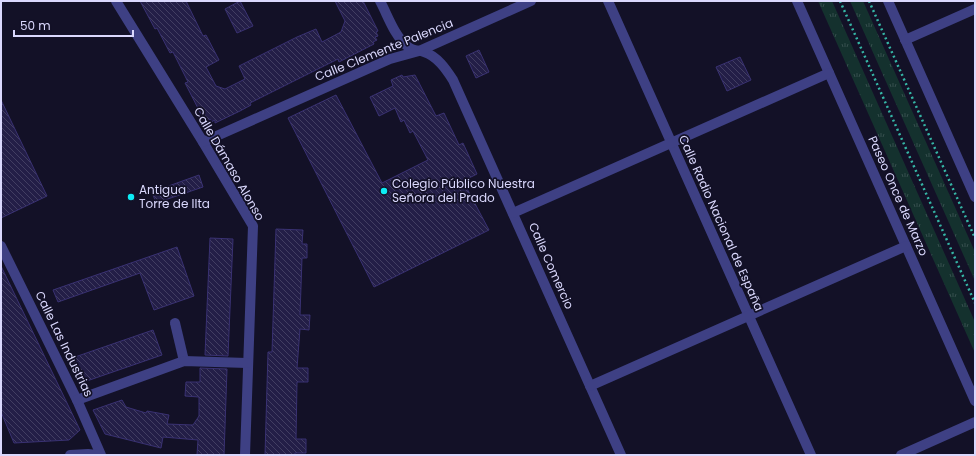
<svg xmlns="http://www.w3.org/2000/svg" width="976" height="456" font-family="Poppins,sans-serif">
<defs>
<pattern id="grass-tufts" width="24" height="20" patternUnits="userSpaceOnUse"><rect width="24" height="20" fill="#14312e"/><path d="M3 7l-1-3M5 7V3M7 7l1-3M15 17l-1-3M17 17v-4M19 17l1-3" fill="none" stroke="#364e4d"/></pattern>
<pattern id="building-back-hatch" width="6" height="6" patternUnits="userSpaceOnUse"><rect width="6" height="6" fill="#231e47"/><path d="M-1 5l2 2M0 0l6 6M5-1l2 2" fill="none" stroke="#423e62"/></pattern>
</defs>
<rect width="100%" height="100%" fill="#131127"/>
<g fill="url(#grass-tufts)">
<polygon points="818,1 832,1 975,322 975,353"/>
<polygon points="850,1 863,1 975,252 975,281"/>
</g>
<g fill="url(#building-back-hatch)" stroke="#393172">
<polygon points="140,1 186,1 203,36 206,35 219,60 206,67 216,86 225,89 245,79 239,66 297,37 316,29 322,42 341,32 345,21 335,1 363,1 378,31 376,32 378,36 375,37 377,40 373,42 374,44 339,62 338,59 250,103 251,105 240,111 215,123 215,120 211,122 210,119 207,121 205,117 203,118 185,83 188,82 173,52 170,53 157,28 155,29"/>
<polygon points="240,1 253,26 237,33 225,9"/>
<polygon points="479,50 489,72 476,78 466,56"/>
<polygon points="740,57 751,80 727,91 716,67"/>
<polygon points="402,75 403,77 415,75 436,116 444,113 459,145 463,143 477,174 463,181 489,230 374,287 288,118 336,95 382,183 428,160 413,131 410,133 404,120 401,122 395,108 379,116 370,97 393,86 391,80"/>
<polygon points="1,100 47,196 1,218"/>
<polygon points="199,175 203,187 156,203 152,192"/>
<polygon points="276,229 303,230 302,244 307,244 307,258 302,258 300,315 310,315 309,330 300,329 297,368 308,368 308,382 297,382 296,439 306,439 306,453 295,453 295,455 265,455 268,352 272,352"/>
<polygon points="210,238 233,239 228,356 205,355"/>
<polygon points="177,247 194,296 154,310 140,273 58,302 53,290"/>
<polygon points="1,266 80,430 69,440 14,443 1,412"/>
<polygon points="153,330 162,355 81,383 72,358"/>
<polygon points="200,368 227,369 224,455 197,455 198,440 163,437 161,448 105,434 93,410 122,400 126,407 146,413 147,411 169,415 167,424 193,425 199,416 199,397 185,396 186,382 200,382"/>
</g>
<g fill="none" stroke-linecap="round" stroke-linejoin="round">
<g stroke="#35b5a5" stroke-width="2.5" stroke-dasharray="2 3" stroke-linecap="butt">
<polyline points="840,1 975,303"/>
<polyline points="869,1 975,238"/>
</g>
<g stroke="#3e4084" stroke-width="10">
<polyline points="116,1 203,142 253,226 245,455"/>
<path d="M380 1C388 16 394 35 407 46 412 51 418 50 424 52 437 56 446 69 453 80L621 455"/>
<polyline points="608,1 811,455"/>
<polyline points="797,1 975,401"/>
<polyline points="888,1 975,197"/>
<polyline points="905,40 975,9"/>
<polyline points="203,142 390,59 419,51 531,1"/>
<polyline points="513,213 829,73"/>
<polyline points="1,246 77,400 101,455"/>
<polyline points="175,323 184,361"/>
<polyline points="590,386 906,246"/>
<polyline points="77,400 184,361 247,363"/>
<polyline points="70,455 88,454 97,455"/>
<polyline points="901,455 975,422"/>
</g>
</g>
<g fill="#0decf5" stroke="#131127" stroke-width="1.5">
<circle cx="384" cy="191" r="4"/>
<circle cx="131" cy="197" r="4"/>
</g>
<g text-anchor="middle" stroke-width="3.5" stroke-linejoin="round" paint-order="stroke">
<g font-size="12" fill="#dad8fd" stroke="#131127">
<text transform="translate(384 50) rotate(-22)" y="4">Calle Clemente Palencia</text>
<text transform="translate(229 164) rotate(60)" y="4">Calle Dámaso Alonso</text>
<text transform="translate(898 196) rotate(66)" y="4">Paseo Once de Marzo</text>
<text transform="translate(721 223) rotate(66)" y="4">Calle Radio Nacional de España</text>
<text transform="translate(551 266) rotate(66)" y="4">Calle Comercio</text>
<text transform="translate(64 344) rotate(64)" y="4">Calle Las Industrias</text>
</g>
<g font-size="12" fill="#dad8fd" stroke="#131127" text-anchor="start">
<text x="392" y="188">Colegio Público Nuestra<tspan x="392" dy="14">Señora del Prado</tspan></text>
<text x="139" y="194">Antigua<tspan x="139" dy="14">Torre de Ilta</tspan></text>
</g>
</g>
<rect width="976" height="456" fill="none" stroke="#dad8fd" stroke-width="4"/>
<path d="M14 30v6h119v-6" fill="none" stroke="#dad8fd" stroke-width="2"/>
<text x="20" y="30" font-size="12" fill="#dad8fd" stroke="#131127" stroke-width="3" paint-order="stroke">50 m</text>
</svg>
